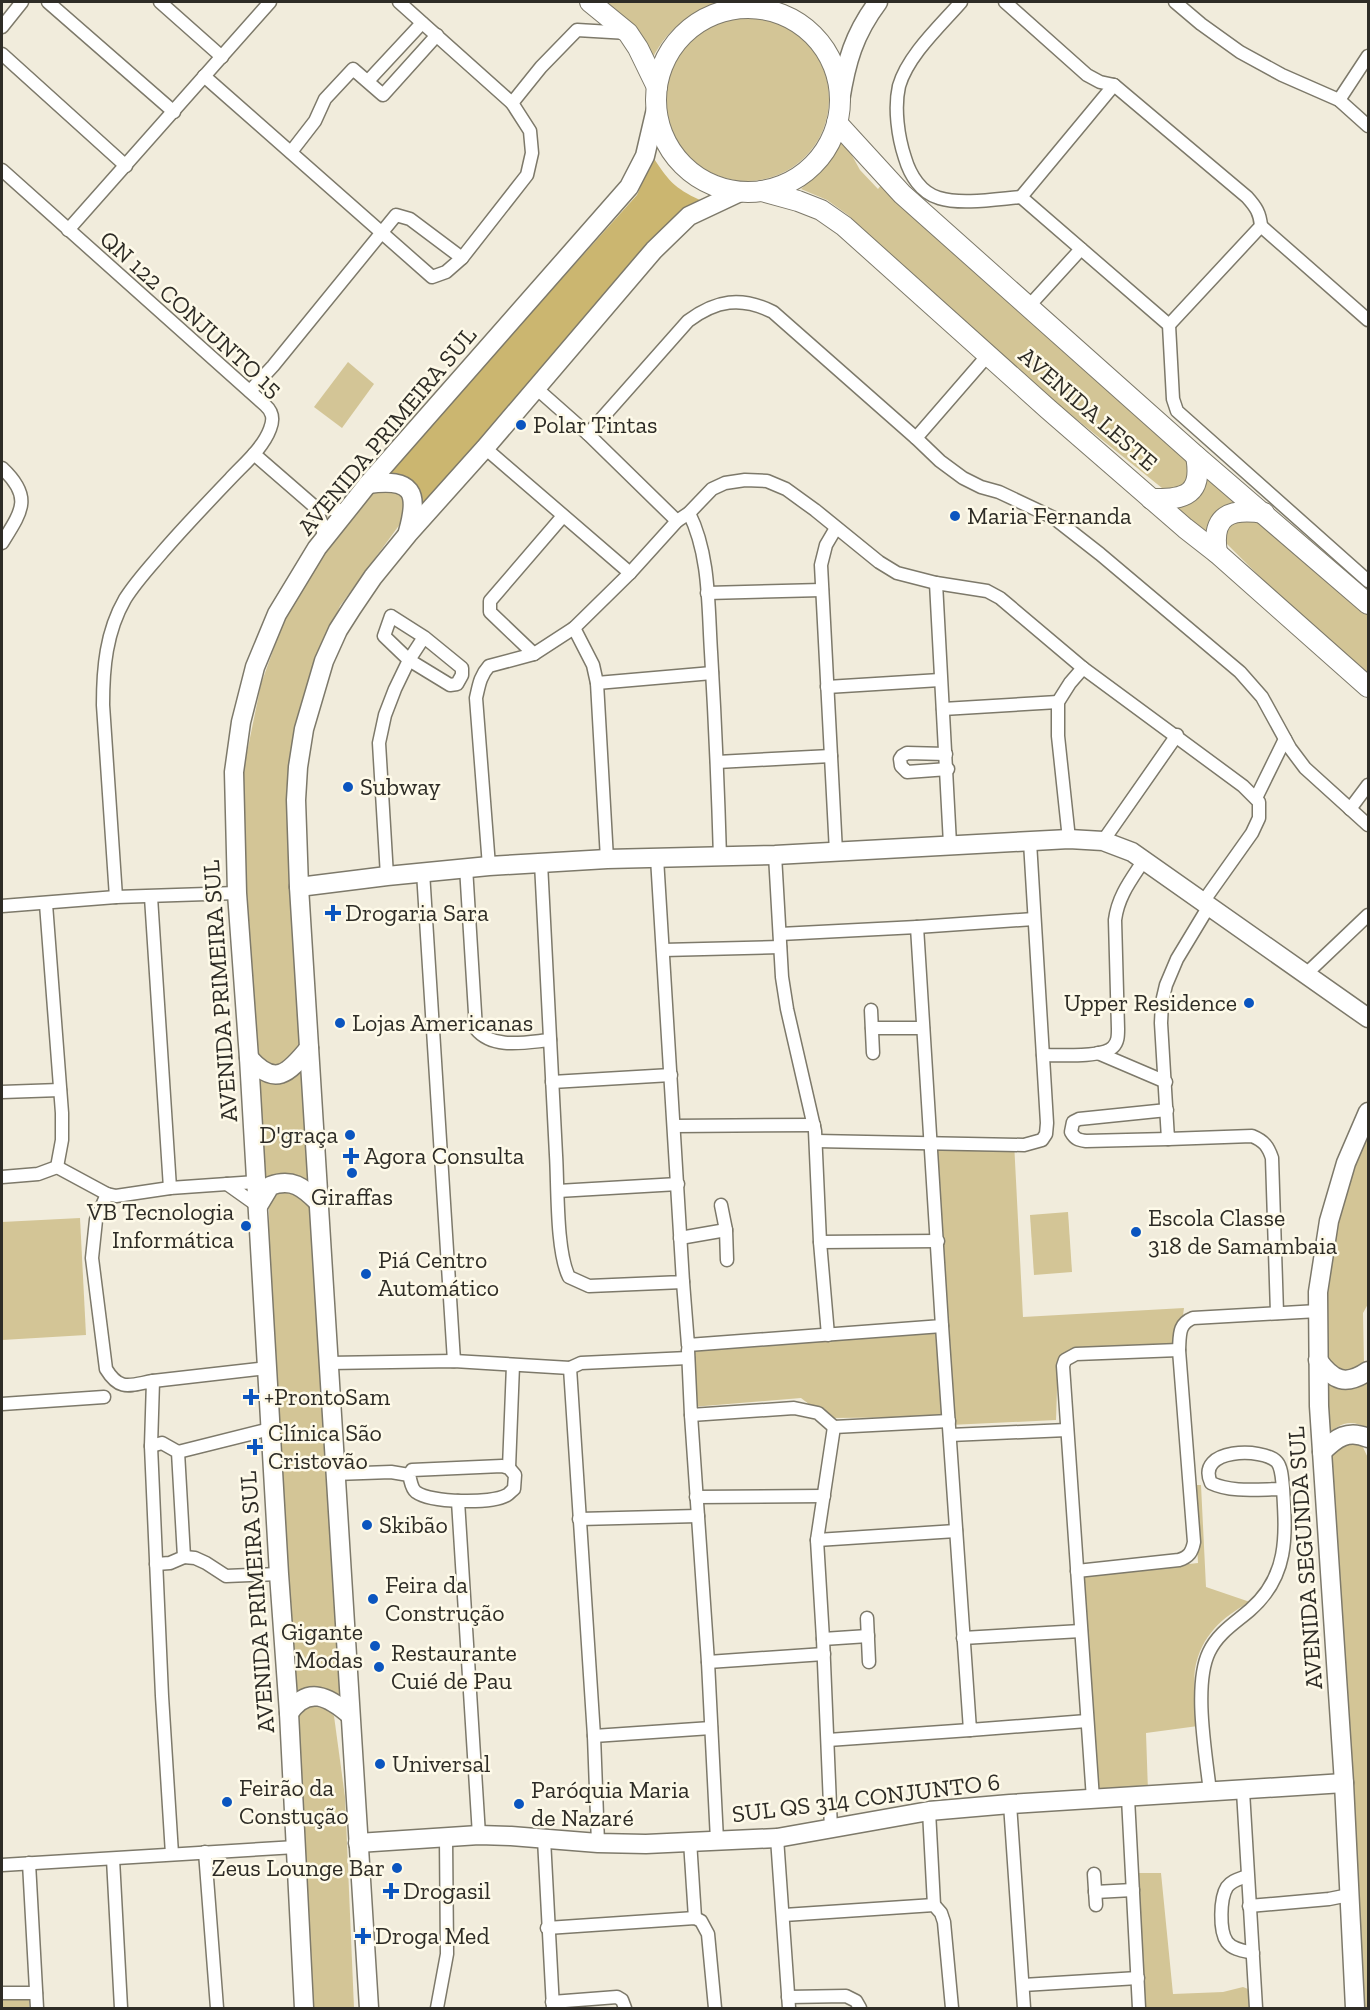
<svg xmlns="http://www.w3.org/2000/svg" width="1370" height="2010" font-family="'Zilla Slab',serif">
<rect width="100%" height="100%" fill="#f1ecdc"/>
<g fill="#d3c596">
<path d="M584 2H725C687 14 665 29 649 66Z"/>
<circle cx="747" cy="99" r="82"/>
<polygon points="843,139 860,170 878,189 882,184 1191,464 1189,484 1169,491 1162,488 1050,398 894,261 848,215 827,200 801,189 822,169"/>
<polygon points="348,362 374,384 342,428 314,407"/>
<polygon points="1206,468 1243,501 1232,504 1212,541 1172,504"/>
<polygon points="396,490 405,503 403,520 340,606 318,656 297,717 286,793 302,1053 282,1069 260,1062 257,1049 241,885 243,772 261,684 284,620 307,574 374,491"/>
<polygon points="1250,515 1368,613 1368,681 1301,618 1224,541 1227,527"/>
<path d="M304 1070 313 1191 297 1177H267L262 1181 254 1072C278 1080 284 1088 304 1070Z"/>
<polygon points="1368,1124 1368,1304 1363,1313 1364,1364 1357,1375 1328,1369 1322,1306 1332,1228"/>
<polygon points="928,1141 1014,1142 1023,1317 1184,1308 1179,1345 1070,1349 1058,1358 1056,1420 950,1425"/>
<polygon points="286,1186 312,1207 342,1702 289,1701 270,1429 269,1197"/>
<polygon points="1068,1212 1072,1272 1034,1275 1030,1215"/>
<polygon points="80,1218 86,1335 2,1340 2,1222"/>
<polygon points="940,1330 943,1417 827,1418 801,1398 692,1407 690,1348"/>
<path d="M1368 1377V1429C1351 1418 1338 1423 1325 1438L1323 1378Z"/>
<polygon points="1350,1440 1361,1443 1368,1458 1368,2008 1359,2008 1330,1461 1336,1446"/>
<path d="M1194 1485H1201L1206 1587 1250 1602C1222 1617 1201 1636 1195 1669 1193 1683 1197 1711 1198 1726L1146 1733 1148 1791 1097 1792 1084 1576 1198 1563Z"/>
<polygon points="305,1706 326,1708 334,1716 345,1797 354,2008 312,2008 297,1717"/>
<polygon points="1136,1873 1161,1873 1173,1994 1223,1992 1243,1987 1248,1989 1249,2008 1142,2008"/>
<rect x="2" y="1995" width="27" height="13"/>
</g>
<path fill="#cbb670" d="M653 157C668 180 674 188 700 200L680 213 421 511 385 475 637 195Z"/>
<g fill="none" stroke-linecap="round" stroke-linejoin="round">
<g stroke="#7d796a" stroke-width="15">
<g id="street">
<polyline points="48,2 174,112"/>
<polyline points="160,2 222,57"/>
<path d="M961 2C941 25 908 55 899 86 894 108 898 137 905 158 910 175 921 193 939 198 961 205 997 199 1021 197L1169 325 1173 399 1177 411 1368 581"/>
<path d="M1005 2 1087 75 1100 82 1114 85 1247 197C1256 207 1260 213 1261 226L1169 325"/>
<polyline points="1175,2 1201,24 1240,52 1282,75 1339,100 1368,126"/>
<polyline points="2,27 22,2"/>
<polyline points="2,54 126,166"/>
<polyline points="204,76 432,277 446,272 462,258 527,175 532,153 530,131 512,103 399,2"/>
<polyline points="368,81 422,23"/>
<polyline points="1339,100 1368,56"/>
<polyline points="512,103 541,67 577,30 628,33"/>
<polyline points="291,152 315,121 325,99 353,69 383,95 437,35"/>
<path d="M2 170 265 405C273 412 274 419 270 429 263 448 244 464 230 479 206 504 182 529 159 556 147 570 135 583 125 599 106 632 103 668 103 705L116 897"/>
<polyline points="1021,197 1114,85"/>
<polyline points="1261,226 1368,320"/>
<polyline points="68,230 270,2"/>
<polyline points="1029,306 1081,249"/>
<polyline points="536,388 588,434 677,521"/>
<polyline points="250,391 273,366 396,215 410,219 462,258"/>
<path d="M588 434 688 321C716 300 741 296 773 312L916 438 940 461 963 478 981 487 999 492 1054 518 1100 554 1240 672 1262 697 1290 748 1305 768 1368 825"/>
<polyline points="916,438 988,355"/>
<polyline points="485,448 630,573"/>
<polyline points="254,454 315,507 322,524 324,539"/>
<path d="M2 468C33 497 22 511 2 543"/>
<polyline points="315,507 347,511"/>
<path d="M689 513C710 555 708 606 711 652 715 720 718 788 720 857"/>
<polyline points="936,583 950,844"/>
<polyline points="707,593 822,590"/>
<polyline points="574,628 593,665 597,683 607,859"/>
<polyline points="534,654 490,612 490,601 563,516"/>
<polyline points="597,683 712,673"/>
<polyline points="827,687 940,680"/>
<polyline points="943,709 1058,702"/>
<polyline points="946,754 907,753 902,756 900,759 901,766 907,772 948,769"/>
<polyline points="717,762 831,756"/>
<polyline points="1256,798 1285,739"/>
<polyline points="1350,809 1368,785"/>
<polyline points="1069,839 1058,736 1058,702 1070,683 1083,668"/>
<polyline points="1103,841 1177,735"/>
<polyline points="836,852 821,565 826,545 836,528"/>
<polyline points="775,855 782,977 787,1009 815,1131 820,1242 828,1335"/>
<path d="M541 863C546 960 551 1058 556 1155 558 1186 556 1251 569 1277L589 1286 683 1282 657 858"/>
<path d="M489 866 476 698C479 685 480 676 489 666L534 654 574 628 630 573 677 521 689 513 712 489 725 483 745 480 767 481 786 489 815 510 879 562 897 573 936 583 987 591 1000 598 1083 668 1243 786 1259 802V818L1252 833 1203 902"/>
<path d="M466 867 476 1029C493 1050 527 1042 550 1040"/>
<polyline points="423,872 454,1361"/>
<polyline points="387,876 379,743 385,715 395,689 409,660 424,637 462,668 462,675 457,684 450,685 409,660 384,636 391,616 424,637"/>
<polyline points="151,897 170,1188"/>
<polyline points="2,906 116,897 237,893"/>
<path d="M1209 906 1177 959 1166 985 1162 1002 1161 1023 1168 1139 1252 1136C1264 1141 1268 1146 1272 1158L1277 1313"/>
<polyline points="780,934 917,927 1034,919"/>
<polyline points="663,950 780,947"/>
<polyline points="1305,975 1368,915"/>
<polyline points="871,1010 873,1053"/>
<polyline points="872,1028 923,1028"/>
<polyline points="1098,1053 1166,1082"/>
<path d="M1043 1055C1058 1055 1103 1058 1113 1047 1118 1042 1118 1036 1118 1029L1115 920C1118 896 1131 880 1144 860"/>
<polyline points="552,1082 671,1075"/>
<polyline points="2,1092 60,1090"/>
<path d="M1167 1110 1079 1119 1073 1122 1071 1132C1075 1139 1078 1140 1086 1141L1168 1139"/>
<polyline points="674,1126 814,1125"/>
<polyline points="816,1141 1024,1145 1042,1140 1046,1134 1047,1123 1030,842"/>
<polyline points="57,1167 107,1194 116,1196 170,1188 256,1182"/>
<polyline points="2,1177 38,1174 57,1167 62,1140 62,1113 46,904"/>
<polyline points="227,1184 258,1206"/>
<polyline points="558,1191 678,1184"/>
<path d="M107 1194 96 1220 92 1258 106 1369C120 1392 130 1385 153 1381L151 1446 162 1696 172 1854"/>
<polyline points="721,1205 726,1230 727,1260"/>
<polyline points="680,1238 726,1230"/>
<polyline points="820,1242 938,1241"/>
<polyline points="683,1282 688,1345 942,1326 917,927"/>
<polyline points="942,1326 970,1730 1087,1721"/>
<polyline points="688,1350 691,1415 794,1408 818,1413 834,1427"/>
<polyline points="328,1363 454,1361 570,1368"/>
<polyline points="153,1381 267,1368"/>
<polyline points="2,1404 104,1397"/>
<polyline points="691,1415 708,1662 717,1840"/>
<polyline points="950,1435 1067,1430"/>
<polyline points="151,1446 162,1443 178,1452 184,1557 170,1563 156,1564"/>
<polyline points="178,1452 270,1429"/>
<polyline points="509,1468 513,1365"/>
<path d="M335 1474 391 1472 409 1475 412 1470 502 1466 509 1468 515 1475 514 1489C511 1491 509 1494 507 1495 491 1504 431 1503 416 1492 411 1488 411 1481 409 1475"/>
<polyline points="696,1497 824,1496"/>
<polyline points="458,1501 479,1835"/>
<polyline points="579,1519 698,1516"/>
<polyline points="817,1540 956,1531"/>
<polyline points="184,1557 195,1558 206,1563 226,1576 279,1574"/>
<path d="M1077 1571 1179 1560C1189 1557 1192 1552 1194 1542L1179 1350C1180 1335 1178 1324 1193 1318L1318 1311"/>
<polyline points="867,1618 869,1662"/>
<polyline points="963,1638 1081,1631"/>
<polyline points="823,1639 868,1636"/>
<polyline points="708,1662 824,1654"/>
<polyline points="594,1736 711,1728"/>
<polyline points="828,1740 970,1730"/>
<polyline points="1243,1791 1256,2008"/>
<path d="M1210 1792C1206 1755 1193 1685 1209 1652 1218 1633 1235 1623 1250 1610 1289 1576 1286 1536 1283 1488 1282 1480 1282 1468 1277 1462 1263 1447 1195 1448 1211 1483 1232 1493 1260 1489 1283 1489"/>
<polyline points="1128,1798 1139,2008"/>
<polyline points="1093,1799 1063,1366 1065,1360 1076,1354 1179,1350"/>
<polyline points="1010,1804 1024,2008"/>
<polyline points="929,1811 934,1905"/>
<polyline points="831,1829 823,1639 817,1540 834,1427 949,1421"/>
<polyline points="777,1838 789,2008"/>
<polyline points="544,1839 553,2008"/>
<polyline points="690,1841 695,1918"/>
<polyline points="598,1843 594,1736 570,1368 581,1363 688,1358"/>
<polyline points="205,1852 217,2008"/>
<polyline points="113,1859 121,2008"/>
<polyline points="29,1863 37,2008"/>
<polyline points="2,1865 296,1847"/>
<polyline points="1094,1874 1096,1905"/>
<path d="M1247 1876C1240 1879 1232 1880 1227 1887 1220 1898 1219 1931 1227 1942 1233 1950 1245 1951 1253 1953"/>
<polyline points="1095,1892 1133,1890"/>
<polyline points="1249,1906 1329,1899 1349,1895"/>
<polyline points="784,1915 934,1905 941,1913 944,1922 952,2008"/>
<polyline points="547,1928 695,1918 701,1921 708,1934 715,2008"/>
<polyline points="1023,1985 1138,1978"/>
<polyline points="2,1993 36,1993"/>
<polyline points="788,1997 846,1996 856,2001 860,2008"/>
<polyline points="552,2002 617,1997 622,2000 625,2008"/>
<polyline points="437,2008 447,1954 446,1838"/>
</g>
</g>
<g stroke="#7d796a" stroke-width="21">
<g id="secondary">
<polyline points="744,7 759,2"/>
<path d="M840 101C846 62 854 34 878 2"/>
<path d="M368 484C413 478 419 492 408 532"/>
<polyline points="299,887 387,876 489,866 607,859 775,855 1069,839 1103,841 1132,852 1368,1018"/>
<path d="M249 1058C275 1087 288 1074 309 1048"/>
<path d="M258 1206 270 1186C292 1178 303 1187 318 1202"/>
<path d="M1318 1360C1333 1381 1346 1386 1368 1371"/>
<path d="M1322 1452C1336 1438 1348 1429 1368 1438"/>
<path d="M289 1713C308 1685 329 1697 350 1715"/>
<polyline points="358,1843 479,1835 511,1836 598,1843 646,1844 777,1838 929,1811 1010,1804 1344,1783"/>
<polyline points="304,2008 289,1713 279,1574 249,1058 237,893 234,772 241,722 255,667 277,614 317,548 368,484 629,187 645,156 656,109"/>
<polyline points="369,2008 299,887 296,800 298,767 304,729 324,661 338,630 352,608 373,577 408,534 485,448 654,250 689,216 740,192"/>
<polyline points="1355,2008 1344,1783 1319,1406 1318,1292 1329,1221 1346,1163 1368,1112"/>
</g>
</g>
<g stroke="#7d796a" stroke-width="22">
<g id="primary">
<polyline points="590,2 628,33 638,48 657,87"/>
<circle cx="748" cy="100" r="92"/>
<polyline points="837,123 902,194 1196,456 1368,604"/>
<polyline points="762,191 798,201 821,210 844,226 1048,409 1185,528 1217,553 1368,687"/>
<path d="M1151 499C1186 500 1203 494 1196 456"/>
<path d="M1217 553C1211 515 1230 508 1264 513"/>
</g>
</g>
<use href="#street" stroke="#fff" stroke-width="12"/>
<use href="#secondary" stroke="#fff" stroke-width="18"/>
<use href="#primary" stroke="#fff" stroke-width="20"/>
</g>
<g fill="#0b55bf" stroke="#fefae9" stroke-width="2">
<circle cx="521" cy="425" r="6"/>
<circle cx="955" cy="516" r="6"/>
<circle cx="348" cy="787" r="6"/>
<path d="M330 904h6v6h6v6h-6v6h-6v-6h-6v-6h6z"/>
<circle cx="1249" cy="1003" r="6"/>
<circle cx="340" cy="1023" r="6"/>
<circle cx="350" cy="1135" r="6"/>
<path d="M348 1147h6v6h6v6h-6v6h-6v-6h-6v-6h6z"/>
<circle cx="352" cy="1173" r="6"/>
<circle cx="246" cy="1226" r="6"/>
<circle cx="1136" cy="1232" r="6"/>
<circle cx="366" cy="1274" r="6"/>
<path d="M248 1388h6v6h6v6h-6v6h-6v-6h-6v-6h6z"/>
<path d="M252 1438h6v6h6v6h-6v6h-6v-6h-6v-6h6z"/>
<circle cx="367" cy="1525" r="6"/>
<circle cx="373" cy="1599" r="6"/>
<circle cx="375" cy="1646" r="6"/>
<circle cx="379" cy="1667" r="6"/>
<circle cx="380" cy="1764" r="6"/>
<circle cx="227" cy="1802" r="6"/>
<circle cx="519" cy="1804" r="6"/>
<circle cx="397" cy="1868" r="6"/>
<path d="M388 1882h6v6h6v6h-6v6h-6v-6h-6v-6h6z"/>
<path d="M360 1927h6v6h6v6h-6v6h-6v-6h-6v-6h6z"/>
</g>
<g text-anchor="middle" stroke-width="5" stroke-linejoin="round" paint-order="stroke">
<g font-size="24" fill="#2e2c26" stroke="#fefae9">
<text transform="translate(191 314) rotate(42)" y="8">QN 122 CONJUNTO 15</text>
<text transform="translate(1088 409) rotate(41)" y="8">AVENIDA LESTE</text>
<text transform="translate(387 431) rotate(-50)" y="8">AVENIDA PRIMEIRA SUL</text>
<text transform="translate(220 991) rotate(-94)" y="8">AVENIDA PRIMEIRA SUL</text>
<text transform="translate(1305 1558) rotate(-94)" y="8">AVENIDA SEGUNDA SUL</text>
<text transform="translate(257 1602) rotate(-94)" y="8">AVENIDA PRIMEIRA SUL</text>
<text transform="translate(866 1798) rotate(-7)" y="8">SUL QS 314 CONJUNTO 6</text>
</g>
<g font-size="24" fill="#2e2c26" stroke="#fefae9" text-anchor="start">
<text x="533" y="433">Polar Tintas</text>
<text x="967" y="524">Maria Fernanda</text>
<text x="360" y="795">Subway</text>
<text x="345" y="921">Drogaria Sara</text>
<text x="1237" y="1011" text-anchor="end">Upper Residence</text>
<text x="352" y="1031">Lojas Americanas</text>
<text x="338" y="1143" text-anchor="end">D'graça</text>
<text x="364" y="1164">Agora Consulta</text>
<text x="352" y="1205" text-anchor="middle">Giraffas</text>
<text x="234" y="1220" text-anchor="end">VB Tecnologia<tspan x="234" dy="28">Informática</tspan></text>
<text x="1148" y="1226">Escola Classe<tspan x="1148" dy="28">318 de Samambaia</tspan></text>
<text x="378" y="1268">Piá Centro<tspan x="378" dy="28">Automático</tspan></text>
<text x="264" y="1405">+ProntoSam</text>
<text x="268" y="1441">Clínica São<tspan x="268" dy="28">Cristovão</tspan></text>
<text x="379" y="1533">Skibão</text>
<text x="385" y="1593">Feira da<tspan x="385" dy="28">Construção</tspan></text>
<text x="363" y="1640" text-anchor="end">Gigante<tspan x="363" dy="28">Modas</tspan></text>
<text x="391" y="1661">Restaurante<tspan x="391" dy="28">Cuié de Pau</tspan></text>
<text x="392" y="1772">Universal</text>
<text x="239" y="1796">Feirão da<tspan x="239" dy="28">Constução</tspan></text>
<text x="531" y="1798">Paróquia Maria<tspan x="531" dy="28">de Nazaré</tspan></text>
<text x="385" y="1876" text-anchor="end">Zeus Lounge Bar</text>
<text x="403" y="1899">Drogasil</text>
<text x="375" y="1944">Droga Med</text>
</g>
</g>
<rect width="1370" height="2010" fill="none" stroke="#2e2c26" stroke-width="6"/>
</svg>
